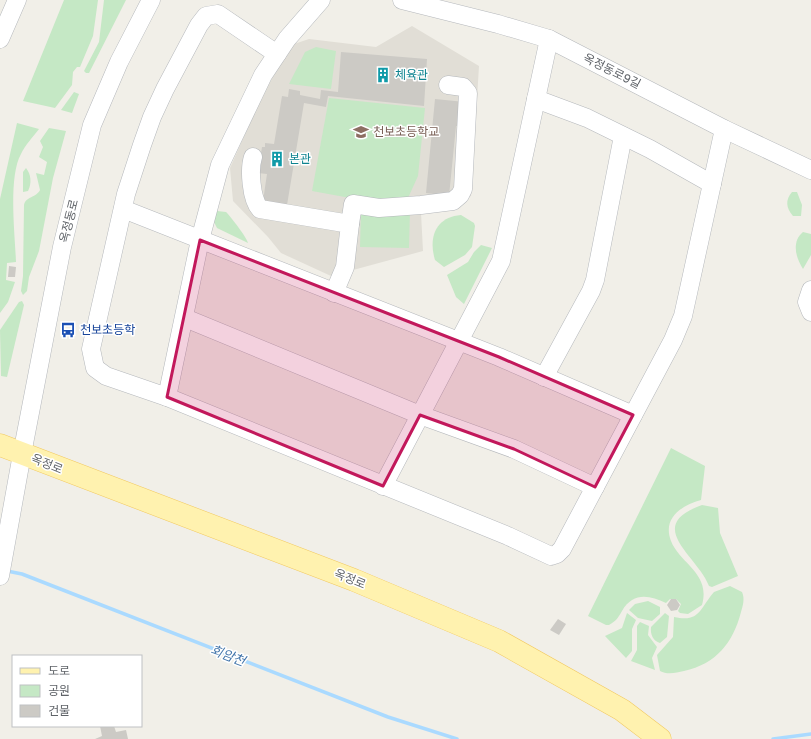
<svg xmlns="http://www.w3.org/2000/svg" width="811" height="739" font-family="'Golos Text','Noto Sans KR',sans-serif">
<rect width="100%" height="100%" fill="#f1efe8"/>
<polygon fill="#e1ded6" points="412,26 479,66 471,196 456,205 421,213 423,251 331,276 281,253 268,237 233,201 230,168 262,96 291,45 309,39 376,47"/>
<g fill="#c5e8c5">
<polygon points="64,0 98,0 93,36 80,67 77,67 73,72 72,85 55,108 23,101"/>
<polygon points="104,0 126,0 89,73 86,73 84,71 99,42"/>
<polygon points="316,47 336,51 331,89 289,84 305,52"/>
<polygon points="74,92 79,94 72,113 61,110"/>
<polygon points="329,98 425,108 418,176 408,198 361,200 312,191"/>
<path d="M17 123 39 129C33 137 25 145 21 154 8 177 15 235 16 262L7 263 6 280 15 282 8 302 0 313V199Z"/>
<path d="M49 128 66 131 53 178 39 251 29 277 27 291 23 295 21 291 23 276 24 205C26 196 36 198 40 190L36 173 44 175 47 162 39 157 43 147 40 141Z"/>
<path d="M26 168C31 174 32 183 28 191L23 192V172Z"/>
<path d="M792 192H797L802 205 801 216H793C786 208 785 200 792 192Z"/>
<polygon points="361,210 410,211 409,248 360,247"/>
<path d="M217 211 226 212C231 217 247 238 248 243L217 228 214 222Z"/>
<path d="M461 215 474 223 475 226 472 247 465 255 444 267 435 260C428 237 436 217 461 215Z"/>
<path d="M803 232 811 234V255L803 269C796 258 791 242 803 232Z"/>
<polygon points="481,245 492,248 464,304 456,297 447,275 468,262 474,252"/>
<polygon points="22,301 24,305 7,377 1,376 0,330 19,302"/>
<path d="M671 448 705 466 701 500C682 505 662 518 671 541 680 564 711 573 702 605L688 614 680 613 678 611 681 604 676 599H670L666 603C649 595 633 592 622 611 618 618 616 621 609 625H606L588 616Z"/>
<path d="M702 505 718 508 720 533 738 576 712 587 709 586C697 555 643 526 702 505Z"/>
<path d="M730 586 742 592C745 599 743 605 741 612 733 643 716 664 684 671 676 673 667 675 660 671L657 655 673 637 674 617C700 623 700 608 714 592Z"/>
<polygon points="648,601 660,607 660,614 652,621 638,618 629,610 635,604"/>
<polygon points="627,613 636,620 632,629 632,651 626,658 605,636 622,628"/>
<path d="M665 613 669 616 667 637 660 643C653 641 650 634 651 627Z"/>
<polygon points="640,622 649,626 648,635 657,647 652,658 655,670 631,661 637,650 637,626"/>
</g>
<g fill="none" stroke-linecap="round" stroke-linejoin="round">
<g stroke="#aadaff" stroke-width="3.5">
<polyline points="7,571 22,574 388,717 457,739"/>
<polyline points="773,739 811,734"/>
</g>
</g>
<g fill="#cccac5">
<polygon points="341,52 427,59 424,106 328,96 326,107 304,103 287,205 263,201 267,174 258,173 262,147 265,147 265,143 274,144 282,96 288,97 289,89 300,91 300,95 320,99 321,90 338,92"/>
<polygon points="435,99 465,102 462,126 456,126 449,196 426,193"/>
<polygon points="9,266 16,267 15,277 8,277"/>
<polygon points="671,599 676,599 680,605 677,610 671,611 667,605"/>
<polygon points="558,619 566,624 559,635 550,630"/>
<polygon points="100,726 114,726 116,732 126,730 128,739 95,739 102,736"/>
</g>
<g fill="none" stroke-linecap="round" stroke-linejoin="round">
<g stroke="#b5b8bc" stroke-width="19">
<g id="minor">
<polyline points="402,0 498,24 549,39 724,129 811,170"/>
<polyline points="0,39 17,0"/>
<polyline points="277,54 218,14 206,16 199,25 165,89 152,117 142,145 126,194 91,349 95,368 106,376 167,397 508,536 551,556 557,554 562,549 673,340 683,316 724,129"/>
<polyline points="536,99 587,118 650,149 712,184"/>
<path d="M253 157C249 169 251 199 260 209L350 224 345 267 334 293"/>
<polyline points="123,209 499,357 633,415"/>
<polyline points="350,224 353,204 379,208 421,205 453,201 460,195 463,189 468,93 463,87 448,85"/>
<polyline points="811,312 807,302 811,290"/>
<polyline points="185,318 420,415 514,449 595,487"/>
<polyline points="544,377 591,291 595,280 623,136"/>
<polyline points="167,397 200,240 220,165 263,75 287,39 321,0"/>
<polyline points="383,486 501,261 549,39"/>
<polyline points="0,576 22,454 62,247 92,125 119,62 151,0"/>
</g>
</g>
<g stroke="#f2c960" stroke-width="23">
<polyline id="major" points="0,445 354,580 499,641 622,710 660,739"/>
</g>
<use href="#minor" stroke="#fff" stroke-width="18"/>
<use href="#major" stroke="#fff2af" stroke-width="22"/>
</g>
<path fill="#c2185b" fill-opacity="0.2" stroke="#c2185b" stroke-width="3" stroke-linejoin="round" d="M200 240 499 357 633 415 595 487 514 449 420 415 383 486 167 397Z"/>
<defs>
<g id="building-bare" transform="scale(1.2)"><path d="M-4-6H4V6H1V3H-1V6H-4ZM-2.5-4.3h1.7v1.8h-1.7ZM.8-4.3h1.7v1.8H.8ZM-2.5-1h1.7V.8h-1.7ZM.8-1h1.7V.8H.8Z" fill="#0f9aa8" stroke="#fff" stroke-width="2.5" paint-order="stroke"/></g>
<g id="school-bare" transform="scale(1.2)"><path d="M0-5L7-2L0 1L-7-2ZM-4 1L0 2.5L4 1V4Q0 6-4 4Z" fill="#8d6e63" stroke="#fff" stroke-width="2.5" paint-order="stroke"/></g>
<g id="bus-bare" transform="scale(1.2)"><path d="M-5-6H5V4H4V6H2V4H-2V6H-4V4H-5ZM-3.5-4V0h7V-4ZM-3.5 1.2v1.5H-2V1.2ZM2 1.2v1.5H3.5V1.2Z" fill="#1a4fb4" stroke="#fff" stroke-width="2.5" paint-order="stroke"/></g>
</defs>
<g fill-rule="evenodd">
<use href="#building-bare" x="383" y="75"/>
<use href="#school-bare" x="361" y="132"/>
<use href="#building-bare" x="277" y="159"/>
<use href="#bus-bare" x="68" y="330"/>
</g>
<g text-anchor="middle" stroke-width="3" stroke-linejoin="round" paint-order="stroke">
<g font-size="12" fill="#5f6368" stroke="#fff">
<text transform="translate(612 71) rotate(27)" y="4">옥정동로9길</text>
<text transform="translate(69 221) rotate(-76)" y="4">옥정동로</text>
<text transform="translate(47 464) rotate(22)" y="4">옥정로</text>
<text transform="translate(350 579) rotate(22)" y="4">옥정로</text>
</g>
<g font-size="12" fill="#0d838f" stroke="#fff" text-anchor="start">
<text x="395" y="79">체육관</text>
<text x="289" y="163">본관</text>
</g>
<g font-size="12" fill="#785e54" stroke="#fff" text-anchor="start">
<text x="373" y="136">천보초등학교</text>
</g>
<g font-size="12" fill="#164399" stroke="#fff" text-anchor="start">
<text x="80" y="334">천보초등학</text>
</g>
<g font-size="13" font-style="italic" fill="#4174aa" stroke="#fff">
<text transform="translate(228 655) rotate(21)" y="5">회암천</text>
</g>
</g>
<rect x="12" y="655" width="130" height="72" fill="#ffffff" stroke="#bfc1c3"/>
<rect x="20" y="668" width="20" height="6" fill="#fff2af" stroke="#bfc1c3"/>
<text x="48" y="675" font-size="12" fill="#5f6368">도로</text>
<rect x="20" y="685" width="20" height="12" fill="#c5e8c5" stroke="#bfc1c3"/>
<text x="48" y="695" font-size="12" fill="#5f6368">공원</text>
<rect x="20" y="705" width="20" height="12" fill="#cccac5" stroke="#bfc1c3"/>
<text x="48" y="715" font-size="12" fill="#5f6368">건물</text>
</svg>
